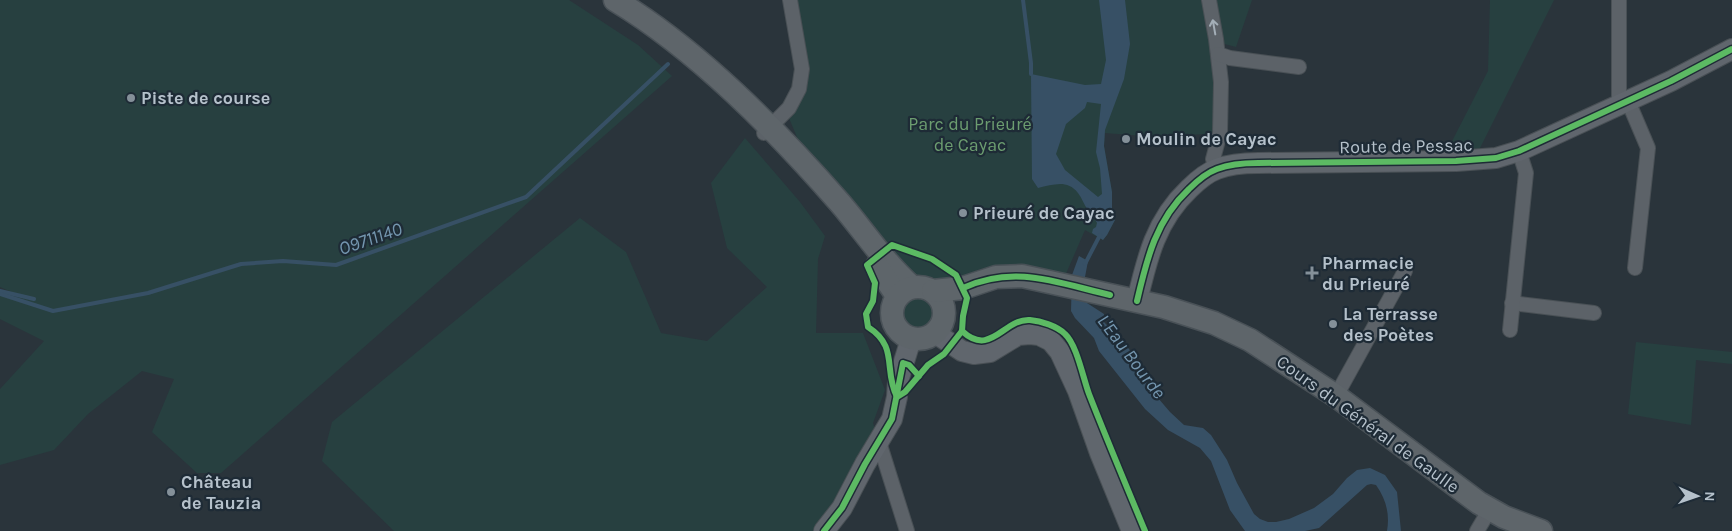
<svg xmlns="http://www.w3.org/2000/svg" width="1732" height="531" font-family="Karla,sans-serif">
<rect width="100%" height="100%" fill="#2a343b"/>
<g fill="#274040">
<polygon points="0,0 569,0 638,45 672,76 221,473 197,473 152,432 174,379 142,371 88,414 54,450 0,465 0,389 44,341 0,319 0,291 16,294 0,287"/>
<polygon points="790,0 1252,0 1236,47 1221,43 1220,133 1157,137 1105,133 1104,146 1112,192 1112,218 1115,220 1107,235 1103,240 1085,230 1065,276 1018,265 1006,265 981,269 957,279 936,283 900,270 808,163 786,111 799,89"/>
<polygon points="1490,0 1554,0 1479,150 1446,153 1488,71"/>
<polygon points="745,138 800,202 825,236 818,259 816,333 863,333 885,390 873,423 879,442 824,531 394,531 322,461 332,422 580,218 626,252 661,333 707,341 767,287 727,248 711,183"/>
<circle cx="918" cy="313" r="20"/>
<polygon points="1636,342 1732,352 1732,364 1696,360 1691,425 1628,414"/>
</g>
<g fill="#375065" fill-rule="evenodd">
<path d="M1099 0H1125L1130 44 1124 79 1105 130 1104 146 1112 192V218L1115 220 1107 235 1103 240 1092 233 1093 229 1096 227 1097 223C1095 218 1091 215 1088 210 1084 205 1082 198 1078 193 1067 179 1053 185 1038 188L1032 179 1031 74 1085 85 1101 84 1106 60ZM1087 102 1101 104 1096 152 1100 168 1102 194 1098 197 1065 170 1056 154 1066 124 1085 108Z"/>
<path d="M1079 256 1088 261 1085 277 1087 303 1104 314V322L1129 349 1142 369 1152 391 1170 412 1184 425 1203 428 1211 435 1227 460 1237 483 1254 514 1260 519 1268 522H1276L1289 519 1314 508 1333 494 1347 478 1357 470 1370 468 1385 475 1397 492 1401 531H1387C1390 514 1386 499 1376 485L1371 484 1367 485 1319 528 1305 531H1245L1230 510 1211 461 1200 448 1168 430 1145 409 1099 351 1094 338 1075 318 1071 311 1072 275Z"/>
</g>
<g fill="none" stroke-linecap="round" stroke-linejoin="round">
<g stroke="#375065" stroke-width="4">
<polyline points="1023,0 1031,63 1031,74"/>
<polyline points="1085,264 1100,235"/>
<polyline points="0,291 34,299"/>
<polyline points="0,294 53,311 148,293 241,264 283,261 336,265 526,197 668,64"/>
</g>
<g stroke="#495055" stroke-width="16">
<g id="street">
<polyline points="1209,0 1216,39 1221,82 1220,133 1213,159 1216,170"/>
<polyline points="1619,0 1619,105"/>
<polyline points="1218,54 1230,58 1299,67"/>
<polyline points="1628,101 1648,148 1635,268"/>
<polyline points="764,133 789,108 799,89 802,69 790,0"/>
<polyline points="1512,303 1594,313"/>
<polyline points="1510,330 1526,173 1519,151"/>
<polyline points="1336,396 1405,271"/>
<polyline points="879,442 907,531"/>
<polyline points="1477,531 1490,509"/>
</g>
</g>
<g stroke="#495055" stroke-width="22">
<g id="secondary">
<path d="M1137 301C1147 258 1156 220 1189 189 1197 181 1206 173 1217 169 1230 164 1245 163 1258 163L1456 161 1496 158 1519 151 1671 81 1732 49"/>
<polyline points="935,333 962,351 974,354 990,352 1018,335 1030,334 1039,335 1051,341 1060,352 1078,391 1100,453 1132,531"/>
<polyline points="824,531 842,508 865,464 892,419 897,397 898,381 911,339"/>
</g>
</g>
<g stroke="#495157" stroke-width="25">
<g id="primary">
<path d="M615 0C698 50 776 130 840 203 864 231 884 262 912 287"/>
<polyline points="877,266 897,296"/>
<circle cx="918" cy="313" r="26"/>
<polyline points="933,291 963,288 996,277 1022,276 1164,307 1214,323 1250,340 1336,396 1479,503 1504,517 1541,531"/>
</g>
</g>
<use href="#street" stroke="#5c6268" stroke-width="14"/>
<use href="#secondary" stroke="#60666d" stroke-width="20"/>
<use href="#primary" stroke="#5e656a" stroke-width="22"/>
<g stroke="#1e2b36" stroke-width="9">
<g id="cycleway">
<path d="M892 245 932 259 956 275 967 298 963 316 962 331 944 354 928 365 905 392 897 397C883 369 899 347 868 327L866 314 873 301 875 283 867 265Z"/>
<path d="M963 288C1015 264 1058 283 1110 295"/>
<path d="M1137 301C1147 258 1156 220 1189 189 1197 181 1206 173 1217 169 1230 164 1245 163 1258 163L1456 161 1496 158 1519 151 1671 81 1732 49"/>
<path d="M962 331C991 358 1004 318 1030 320 1041 321 1057 326 1065 334 1077 345 1083 378 1089 394 1107 440 1126 485 1145 531"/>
<polyline points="824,531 842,508 865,464 892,419 903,363 909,365 919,376"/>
</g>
</g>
<use href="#cycleway" stroke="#5cba63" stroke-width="6"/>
</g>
<defs><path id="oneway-shaft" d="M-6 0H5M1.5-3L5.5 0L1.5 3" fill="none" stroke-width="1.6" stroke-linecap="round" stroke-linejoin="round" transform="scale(1.25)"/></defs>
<use stroke="#a3aeb7" href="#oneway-shaft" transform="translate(1214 27) rotate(-100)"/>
<g fill="#849099" stroke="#1e2b36" stroke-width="2">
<circle cx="131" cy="98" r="5"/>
<circle cx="1126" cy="139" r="5"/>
<circle cx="963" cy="213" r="5"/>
<path d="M1309.5 265.5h5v5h5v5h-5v5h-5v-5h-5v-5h5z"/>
<circle cx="1333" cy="324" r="5"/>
<circle cx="171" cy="492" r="5"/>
</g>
<g text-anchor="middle" stroke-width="4.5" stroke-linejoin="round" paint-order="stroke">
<g font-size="18" font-weight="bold" fill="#b5c1cb" stroke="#1e2b36" text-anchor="start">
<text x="141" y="104">Piste de course</text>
<text x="1136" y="145">Moulin de Cayac</text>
<text x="973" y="219">Prieuré de Cayac</text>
<text x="1322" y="269">Pharmacie<tspan x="1322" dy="21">du Prieuré</tspan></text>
<text x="1343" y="320">La Terrasse<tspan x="1343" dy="21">des Poètes</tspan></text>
<text x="181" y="488">Château<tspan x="181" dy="21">de Tauzia</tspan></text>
</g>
<g font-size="18" fill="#6c9d70" stroke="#1e2b36">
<text x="970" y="130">Parc du Prieuré<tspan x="970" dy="21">de Cayac</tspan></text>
</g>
<g font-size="18" fill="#b5c1cb" stroke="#1e2b36">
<text transform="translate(1406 146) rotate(-1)" y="6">Route de Pessac</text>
<text transform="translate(1368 424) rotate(36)" y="6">Cours du Général de Gaulle</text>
</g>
<g font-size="19" font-style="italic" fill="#7496af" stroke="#1e2b36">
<text transform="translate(370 238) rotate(-19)" y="7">O9711140</text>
<text transform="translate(1132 356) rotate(53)" y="7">L'Eau Bourde</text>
</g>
</g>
<g transform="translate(1697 496) rotate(92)" stroke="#1e2b36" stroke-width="4" paint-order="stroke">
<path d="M0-4L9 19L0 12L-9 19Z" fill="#b5c1cb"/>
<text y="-8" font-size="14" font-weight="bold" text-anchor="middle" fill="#b5c1cb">N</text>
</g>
</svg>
